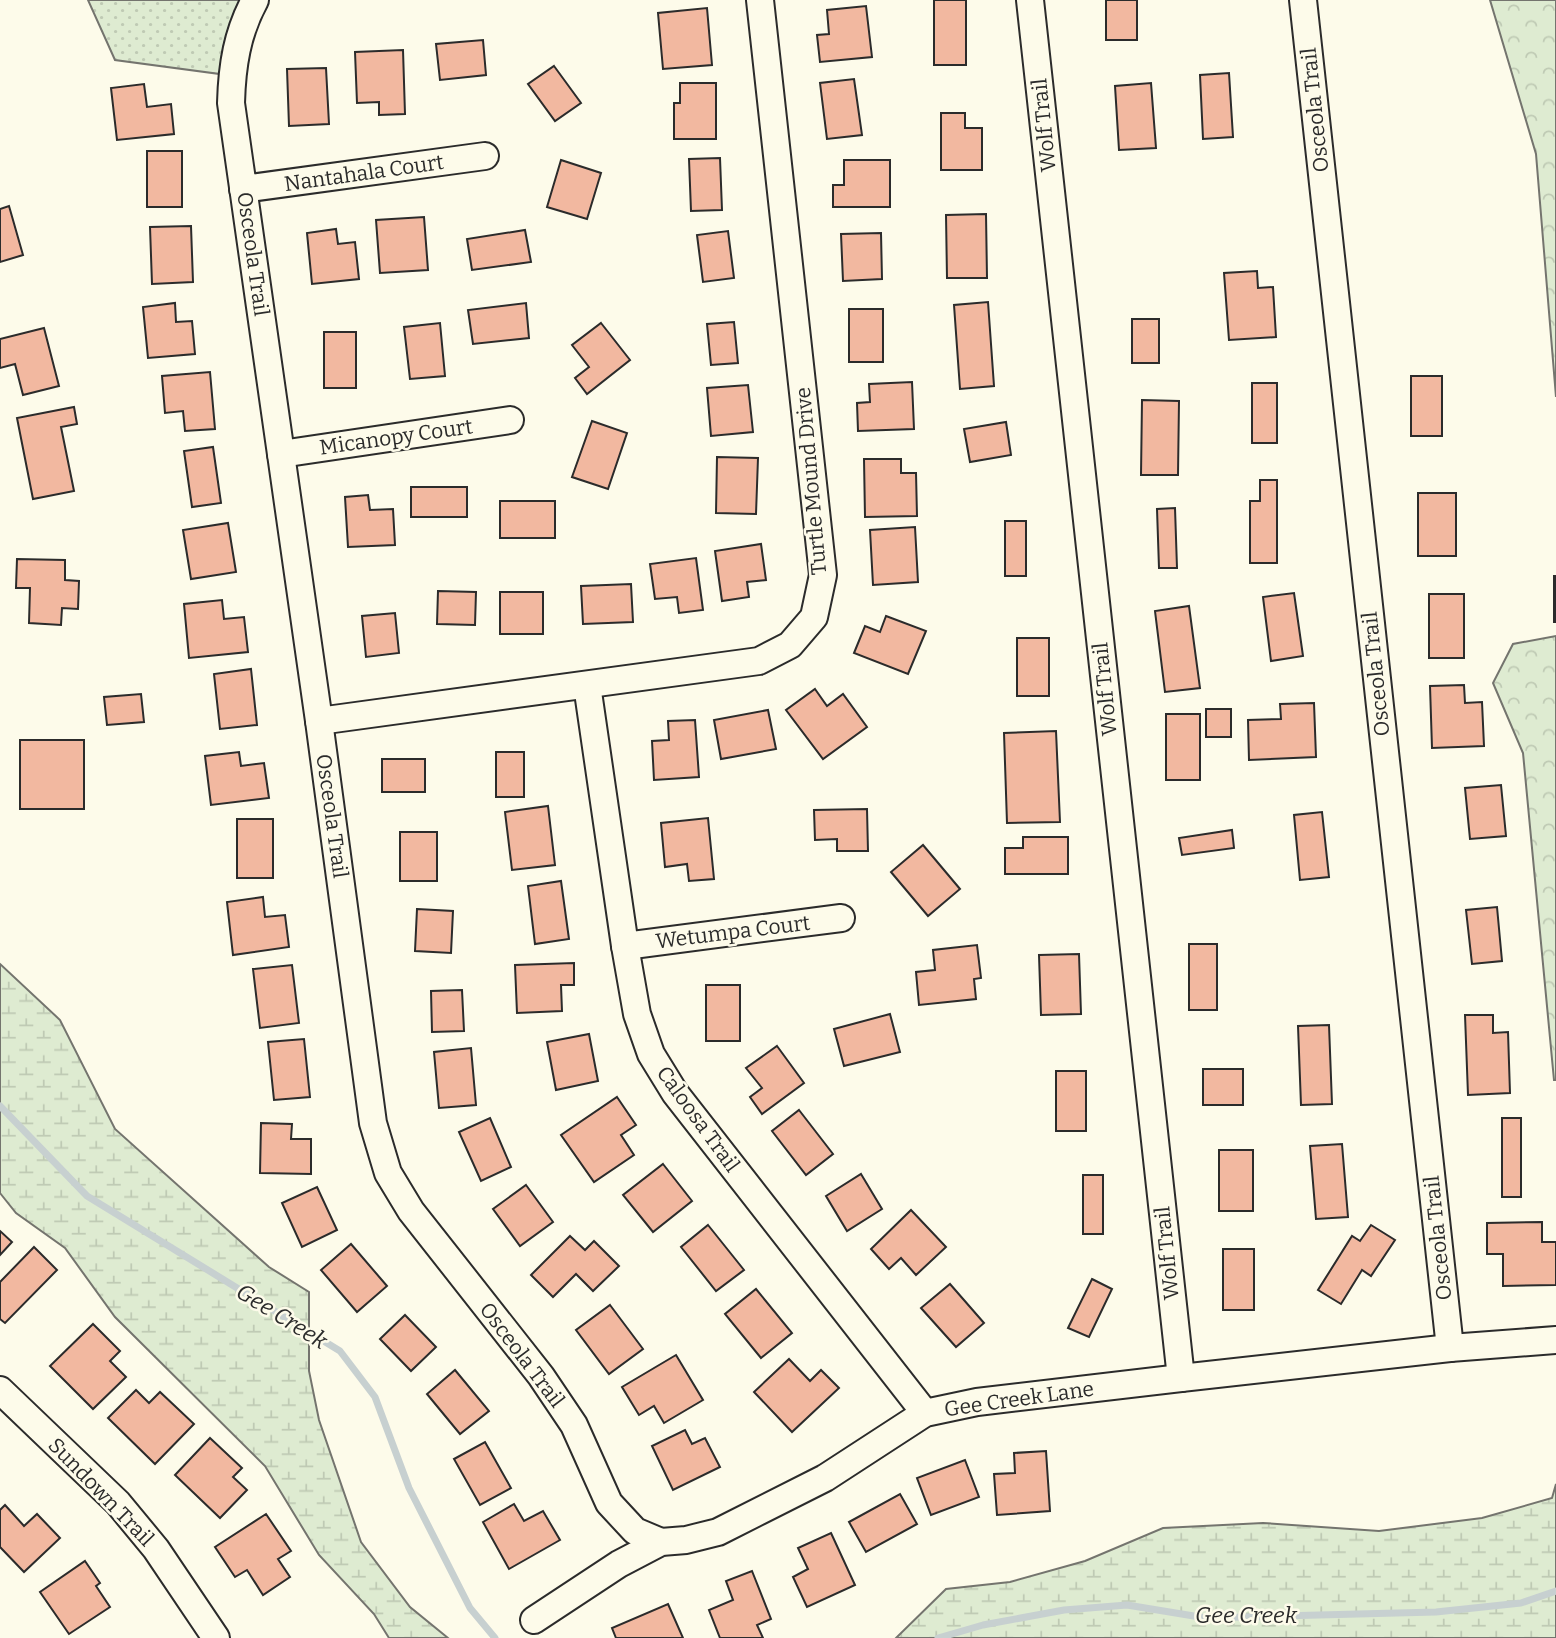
<svg xmlns="http://www.w3.org/2000/svg" width="1556" height="1638" font-family="Bitter,serif">
<defs>
<pattern id="grass-dots" width="8" height="8" patternUnits="userSpaceOnUse" patternTransform="scale(1.75)"><rect width="8" height="8" fill="#deebd1"/><path d="M2 2h.1M6 6h.1" fill="none" stroke="#bfcab4" stroke-width="1.8" stroke-linecap="round"/></pattern>
<pattern id="forest-crowns" width="20" height="18" patternUnits="userSpaceOnUse" patternTransform="scale(1.75)"><rect width="20" height="18" fill="#deebd1"/><path d="M2 6a3 3 0 1 1 6 0M12 15a3 3 0 1 1 6 0" fill="none" stroke="#bfcab4"/></pattern>
<pattern id="wetland-marsh" width="20" height="14" patternUnits="userSpaceOnUse" patternTransform="scale(1.75)"><rect width="20" height="14" fill="#deebd1"/><path d="M1 5h8M5 5V1M11 12h8M15 12V8" fill="none" stroke="#bfcab4"/></pattern>
</defs>
<rect width="100%" height="100%" fill="#fdfbea"/>
<path fill="url(#grass-dots)" stroke="#74746e" stroke-width="2" d="M88 0H241C229 22 221 49 220 74L115 60Z"/>
<g fill="url(#forest-crowns)" stroke="#74746e" stroke-width="2">
<polygon points="1490,0 1556,0 1556,397 1536,154"/>
<polygon points="1556,636 1556,1080 1554,1080 1523,753 1493,683 1513,644"/>
</g>
<g fill="url(#wetland-marsh)" stroke="#74746e" stroke-width="2">
<polygon points="0,964 60,1020 115,1129 269,1267 309,1292 309,1371 319,1420 361,1542 410,1607 448,1638 389,1638 374,1614 319,1555 265,1466 115,1317 65,1248 16,1213 0,1193"/>
<polygon points="1556,1484 1556,1638 896,1638 946,1589 1010,1582 1085,1561 1163,1528 1263,1523 1379,1531 1482,1518 1552,1498"/>
</g>
<g fill="none" stroke-linecap="round" stroke-linejoin="round">
<g stroke="#c7d0d0" stroke-width="7">
<polyline points="0,1106 87,1196 340,1351 375,1397 409,1488 470,1608 495,1638"/>
<polyline points="938,1638 983,1625 1064,1610 1127,1605 1206,1618 1436,1612 1521,1603 1556,1591"/>
</g>
</g>
<g fill="#f2b8a0" stroke="#2b2b2b" stroke-width="2">
<rect x="934" y="0" width="32" height="65"/>
<rect x="1106" y="0" width="31" height="40"/>
<polygon points="866,6 872,57 820,62 817,35 829,34 827,10"/>
<polygon points="707,8 712,65 663,69 658,13"/>
<polygon points="483,40 486,75 440,80 436,44"/>
<polygon points="403,50 405,114 379,115 379,102 357,103 355,52"/>
<polygon points="554,66 581,103 555,121 528,84"/>
<polygon points="326,68 329,124 289,126 287,69"/>
<polygon points="1229,73 1233,137 1203,139 1200,75"/>
<polygon points="854,79 862,135 827,139 820,83"/>
<polygon points="680,83 716,83 716,139 674,139 674,103 680,103"/>
<polygon points="1151,83 1156,148 1119,150 1115,86"/>
<polygon points="144,84 147,107 171,104 174,134 117,140 111,88"/>
<polygon points="941,113 965,113 965,128 982,128 982,170 941,170"/>
<rect x="147" y="151" width="35" height="56"/>
<polygon points="720,158 722,210 691,211 689,159"/>
<polygon points="561,160 601,173 587,219 547,207"/>
<polygon points="844,160 890,160 890,207 833,207 833,185 844,185"/>
<polygon points="9,206 23,255 0,262 0,209"/>
<polygon points="986,214 987,278 947,278 946,215"/>
<polygon points="424,217 428,270 380,273 376,220"/>
<polygon points="191,226 193,282 152,284 150,227"/>
<polygon points="336,229 338,244 355,242 359,279 312,284 307,233"/>
<polygon points="525,230 531,262 472,270 467,239"/>
<polygon points="728,231 734,278 703,282 697,235"/>
<polygon points="881,233 882,279 843,281 841,234"/>
<polygon points="1257,271 1258,288 1273,287 1276,337 1229,340 1224,273"/>
<polygon points="988,302 994,386 960,389 954,305"/>
<polygon points="175,303 176,322 192,321 195,354 148,358 143,307"/>
<polygon points="526,303 529,338 473,344 468,310"/>
<rect x="849" y="309" width="34" height="53"/>
<rect x="1132" y="319" width="27" height="44"/>
<polygon points="734,322 738,363 711,365 707,324"/>
<polygon points="440,323 445,376 410,379 404,327"/>
<polygon points="601,323 630,360 587,394 575,378 589,367 572,345"/>
<polygon points="44,328 59,386 23,395 15,364 0,368 0,339"/>
<rect x="324" y="332" width="32" height="56"/>
<polygon points="210,372 215,429 185,431 183,411 165,413 162,376"/>
<rect x="1411" y="376" width="31" height="60"/>
<polygon points="912,382 914,429 858,431 857,403 870,402 869,384"/>
<rect x="1252" y="383" width="25" height="60"/>
<polygon points="748,385 753,432 711,436 707,388"/>
<polygon points="1142,400 1179,401 1178,475 1141,475"/>
<polygon points="74,407 77,424 61,427 74,491 33,499 17,418"/>
<polygon points="592,421 627,433 608,489 572,477"/>
<polygon points="1006,422 1011,455 970,462 964,429"/>
<polygon points="213,447 221,503 192,507 184,451"/>
<polygon points="717,457 758,458 756,514 716,513"/>
<polygon points="864,459 901,459 901,473 916,473 917,516 865,517"/>
<polygon points="1260,480 1277,480 1277,563 1250,563 1250,501 1260,501"/>
<rect x="411" y="487" width="56" height="30"/>
<rect x="1418" y="493" width="38" height="63"/>
<polygon points="368,495 370,510 393,509 395,545 348,547 345,497"/>
<rect x="500" y="501" width="55" height="37"/>
<polygon points="1175,508 1177,568 1159,568 1157,509"/>
<rect x="1005" y="521" width="21" height="55"/>
<polygon points="228,523 236,572 191,579 183,530"/>
<polygon points="915,527 918,582 873,585 870,530"/>
<polygon points="761,544 766,580 747,582 749,597 722,601 715,551"/>
<polygon points="696,558 703,610 679,613 677,597 655,599 650,564"/>
<polygon points="17,559 65,560 65,580 79,581 78,609 62,608 61,625 29,623 30,588 16,588"/>
<rect x="1554" y="576" width="2" height="46"/>
<polygon points="631,584 633,622 583,624 581,586"/>
<polygon points="438,591 476,592 475,625 437,624"/>
<rect x="500" y="592" width="43" height="42"/>
<polygon points="1294,593 1303,656 1271,661 1263,597"/>
<rect x="1429" y="594" width="35" height="64"/>
<polygon points="222,600 224,619 244,617 248,652 189,658 184,604"/>
<polygon points="1189,606 1200,688 1165,692 1155,611"/>
<polygon points="395,613 399,653 366,657 362,616"/>
<polygon points="886,616 926,631 908,674 854,653 865,626 880,632"/>
<rect x="1017" y="638" width="32" height="58"/>
<polygon points="251,669 257,725 220,729 214,674"/>
<polygon points="1464,685 1465,703 1482,702 1484,746 1432,748 1430,686"/>
<polygon points="815,689 827,706 843,694 867,727 823,759 786,710"/>
<polygon points="141,694 144,722 107,725 104,697"/>
<polygon points="1314,703 1316,757 1249,760 1248,720 1281,719 1280,704"/>
<rect x="1206" y="709" width="25" height="28"/>
<polygon points="768,710 776,749 721,759 714,720"/>
<rect x="1166" y="714" width="34" height="66"/>
<polygon points="695,720 699,777 654,780 652,741 669,740 668,721"/>
<polygon points="1056,731 1060,822 1007,823 1004,733"/>
<rect x="20" y="740" width="64" height="69"/>
<polygon points="239,752 241,766 264,763 269,798 211,805 205,756"/>
<rect x="496" y="752" width="28" height="45"/>
<rect x="382" y="759" width="43" height="33"/>
<polygon points="1501,785 1506,836 1470,839 1465,788"/>
<polygon points="548,806 555,865 512,870 505,812"/>
<polygon points="867,809 868,851 837,851 837,839 815,840 814,810"/>
<polygon points="1322,812 1329,877 1300,880 1294,815"/>
<polygon points="708,818 714,879 689,881 687,864 665,867 661,823"/>
<rect x="237" y="819" width="36" height="59"/>
<polygon points="1232,830 1234,848 1182,855 1179,838"/>
<rect x="400" y="832" width="37" height="49"/>
<polygon points="1023,837 1068,837 1068,874 1005,874 1005,848 1023,848"/>
<polygon points="923,845 960,889 928,916 891,872"/>
<polygon points="561,881 569,939 535,944 528,886"/>
<polygon points="263,897 265,917 285,915 289,947 233,955 227,902"/>
<polygon points="1497,907 1502,961 1472,964 1466,910"/>
<polygon points="417,909 453,911 451,953 415,951"/>
<rect x="1189" y="944" width="28" height="66"/>
<polygon points="977,945 981,978 974,979 976,999 919,1005 916,972 935,970 933,950"/>
<polygon points="1079,954 1081,1014 1041,1015 1039,955"/>
<polygon points="574,963 574,985 561,985 562,1011 517,1013 515,965"/>
<polygon points="292,965 299,1023 260,1028 253,969"/>
<rect x="706" y="985" width="34" height="56"/>
<polygon points="462,990 464,1031 432,1032 431,991"/>
<polygon points="890,1014 900,1052 844,1066 834,1029"/>
<polygon points="1465,1015 1493,1015 1493,1033 1508,1032 1510,1093 1468,1095"/>
<polygon points="1329,1025 1332,1104 1301,1105 1298,1026"/>
<polygon points="589,1034 598,1081 556,1090 547,1042"/>
<polygon points="304,1039 310,1097 274,1100 268,1042"/>
<polygon points="777,1046 804,1083 762,1114 750,1097 762,1088 746,1068"/>
<polygon points="471,1048 476,1105 439,1108 434,1052"/>
<rect x="1203" y="1069" width="40" height="36"/>
<rect x="1056" y="1071" width="30" height="60"/>
<polygon points="617,1097 636,1125 621,1135 634,1155 594,1182 561,1135"/>
<polygon points="799,1110 833,1154 806,1175 772,1131"/>
<polygon points="490,1118 511,1167 481,1181 459,1132"/>
<rect x="1502" y="1118" width="19" height="79"/>
<polygon points="261,1123 292,1124 291,1139 311,1139 311,1174 260,1173"/>
<polygon points="1342,1144 1348,1217 1316,1219 1310,1146"/>
<rect x="1219" y="1150" width="34" height="61"/>
<polygon points="663,1164 692,1201 653,1232 623,1195"/>
<polygon points="861,1174 882,1209 847,1231 826,1196"/>
<rect x="1083" y="1175" width="20" height="59"/>
<polygon points="526,1185 553,1222 520,1246 493,1209"/>
<polygon points="317,1187 337,1230 302,1247 282,1203"/>
<polygon points="911,1210 946,1247 916,1275 901,1258 889,1269 871,1249"/>
<polygon points="1542,1222 1542,1242 1556,1242 1556,1285 1503,1286 1503,1254 1487,1254 1487,1223"/>
<polygon points="708,1225 744,1270 716,1291 681,1247"/>
<polygon points="1371,1225 1395,1240 1371,1276 1362,1270 1341,1304 1318,1290 1352,1236 1360,1241"/>
<polygon points="0,1231 12,1242 0,1255"/>
<polygon points="570,1236 585,1250 594,1241 619,1266 593,1291 576,1274 553,1297 531,1275"/>
<polygon points="351,1244 387,1286 357,1312 321,1270"/>
<polygon points="34,1247 57,1270 5,1323 0,1319 0,1282"/>
<rect x="1223" y="1249" width="31" height="61"/>
<polygon points="1092,1279 1112,1289 1089,1337 1068,1328"/>
<polygon points="950,1284 984,1323 956,1347 921,1308"/>
<polygon points="756,1289 792,1333 761,1358 725,1314"/>
<polygon points="610,1305 643,1349 609,1374 576,1330"/>
<polygon points="405,1315 436,1347 411,1371 380,1339"/>
<polygon points="93,1324 120,1351 110,1361 126,1377 93,1409 50,1366"/>
<polygon points="676,1355 703,1400 664,1423 654,1406 639,1415 622,1387"/>
<polygon points="789,1359 810,1381 821,1370 839,1388 792,1432 754,1392"/>
<polygon points="455,1370 489,1411 460,1434 427,1394"/>
<polygon points="136,1390 149,1403 160,1392 194,1424 155,1464 108,1418"/>
<polygon points="685,1430 692,1444 705,1438 720,1467 673,1490 652,1446"/>
<polygon points="210,1438 242,1468 233,1477 247,1490 220,1518 175,1475"/>
<polygon points="485,1442 511,1488 480,1505 454,1459"/>
<polygon points="1046,1451 1050,1511 997,1515 994,1474 1015,1473 1014,1453"/>
<polygon points="965,1460 979,1497 931,1515 917,1478"/>
<polygon points="900,1494 917,1524 866,1552 849,1522"/>
<polygon points="514,1504 524,1521 543,1511 560,1540 509,1569 483,1522"/>
<polygon points="5,1505 24,1526 37,1514 60,1538 24,1572 0,1547 0,1510"/>
<polygon points="266,1514 291,1551 278,1559 290,1577 263,1595 247,1570 235,1577 215,1547"/>
<polygon points="831,1533 855,1585 807,1607 793,1577 808,1569 798,1548"/>
<polygon points="85,1561 100,1583 96,1586 110,1607 69,1634 40,1592"/>
<polygon points="752,1571 771,1619 757,1625 763,1638 720,1638 709,1610 733,1600 726,1581"/>
<polygon points="668,1604 683,1638 616,1638 612,1628"/>
</g>
<g fill="none" stroke-linecap="round" stroke-linejoin="round">
<g stroke="#2b2b2b" stroke-width="30">
<g id="minor">
<path d="M255 0C237 33 232 66 231 103L319 721 373 1123 388 1173 411 1211 541 1376 574 1425 609 1503 635 1531 661 1542"/>
<polyline points="1030,0 1181,1378"/>
<polyline points="1303,0 1450,1348"/>
<polyline points="243,189 485,156"/>
<polyline points="281,454 510,420"/>
<polyline points="587,685 625,946 637,1014 651,1054 675,1093 925,1413"/>
<polyline points="319,721 759,661 790,645 814,617 823,575 760,0"/>
<polyline points="625,946 841,918"/>
<polyline points="0,1390 118,1503 156,1549 216,1638"/>
<polyline points="534,1620 619,1564 661,1542 686,1540 718,1532 825,1478 925,1413 977,1402 1181,1378 1450,1348 1556,1340"/>
</g>
</g>
<use href="#minor" stroke="#fdfbea" stroke-width="26"/>
</g>
<g text-anchor="middle" stroke-width="5" stroke-linejoin="round" paint-order="stroke">
<g font-size="21" fill="#2b2b2b" stroke="#fdfbea">
<text transform="translate(1315 110) rotate(-96)" y="7">Osceola Trail</text>
<text transform="translate(1044 125) rotate(-96)" y="7">Wolf Trail</text>
<text transform="translate(364 173) rotate(-8)" y="7">Nantahala Court</text>
<text transform="translate(253 254) rotate(82)" y="7">Osceola Trail</text>
<text transform="translate(396 437) rotate(-8)" y="7">Micanopy Court</text>
<text transform="translate(811 481) rotate(-95)" y="7">Turtle Mound Drive</text>
<text transform="translate(1376 674) rotate(-96)" y="7">Osceola Trail</text>
<text transform="translate(1105 689) rotate(-96)" y="7">Wolf Trail</text>
<text transform="translate(332 816) rotate(82)" y="7">Osceola Trail</text>
<text transform="translate(733 932) rotate(-7)" y="7">Wetumpa Court</text>
<text transform="translate(698 1119) rotate(54)" y="7">Caloosa Trail</text>
<text transform="translate(1438 1238) rotate(-96)" y="7">Osceola Trail</text>
<text transform="translate(1167 1253) rotate(-96)" y="7">Wolf Trail</text>
<text transform="translate(522 1355) rotate(53)" y="7">Osceola Trail</text>
<text transform="translate(1019 1399) rotate(-8)" y="7">Gee Creek Lane</text>
<text transform="translate(101 1492) rotate(46)" y="7">Sundown Trail</text>
</g>
<g font-size="23" font-style="italic" fill="#2b2b2b" stroke="#fdfbea">
<text transform="translate(282 1316) rotate(32)" y="8">Gee Creek</text>
<text x="1246" y="1623">Gee Creek</text>
</g>
</g>
</svg>
